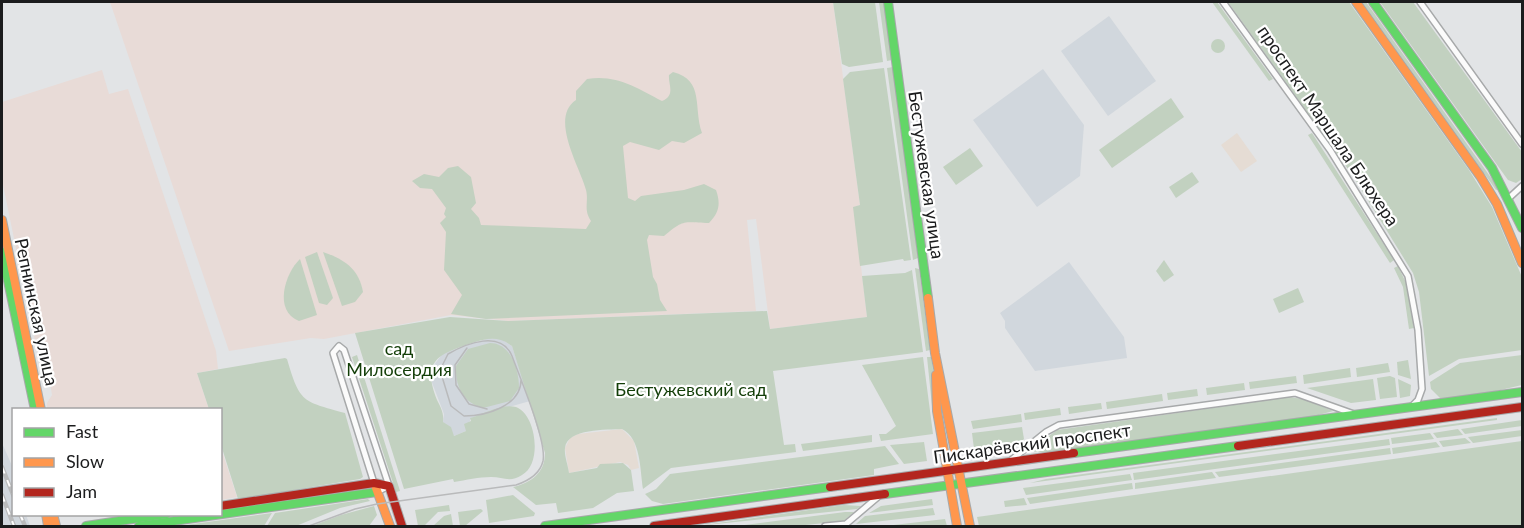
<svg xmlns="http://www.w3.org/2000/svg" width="1524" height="528" font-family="Lato,sans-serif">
<rect width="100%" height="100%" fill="#e2e4e6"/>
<g fill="#e5dcd4">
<polygon points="1237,133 1257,161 1241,172 1221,145"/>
<polygon points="622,429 634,441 639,468 631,470 628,465 620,462 569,473 565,448 570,438 578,434"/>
</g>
<g fill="#d1d7dd">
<polygon points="1109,16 1156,81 1108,116 1061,51"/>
<polygon points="1043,69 1084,125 1080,176 1037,207 973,120"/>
<polygon points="1069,262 1124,337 1127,358 1035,371 1005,328 1005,321 1000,313"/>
<polygon points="489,338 501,339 512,346 530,401 471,418 466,431 454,436 443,422 444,414 431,380 431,369 443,353"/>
<polygon points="2,443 13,468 14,514 26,515 30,526 2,526"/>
</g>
<g fill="#e8dbd7">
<polygon points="110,2 833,2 860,205 854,207 867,317 770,329 756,219 747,220 756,311 508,321 451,315 324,339 311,338 229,351"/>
<polygon points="102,70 109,94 128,89 216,351 218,369 197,373 209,409 47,409 47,403 52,395 50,382 42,375 2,180 2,102"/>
<polygon points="220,445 237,497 221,500 220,500"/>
</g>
<g fill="#c2d1c0">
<polygon points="833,2 875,2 883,62 849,67 842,64"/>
<polygon points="879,2 884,2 892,60 887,61"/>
<polygon points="1212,2 1217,2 1273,79 1269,81"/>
<polygon points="1228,2 1349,2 1469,170 1492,207 1522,277 1522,350 1459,359 1429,376 1419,292 1413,273 1353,176"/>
<polygon points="1362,2 1366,2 1499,189 1496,190"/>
<polygon points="1380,2 1413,2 1522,152 1522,179 1516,183 1508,180"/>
<circle cx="1218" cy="46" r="7"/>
<polygon points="893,67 918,258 913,260 887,68"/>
<polygon points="884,68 911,260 904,261 903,259 860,266 853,207 860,205 843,79 850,72"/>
<path d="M673 72C705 80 693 108 702 133L684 143 672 141 659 150 630 142 623 146 628 198 635 201 641 196 684 190 704 184 716 190C721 204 719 213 709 223 683 222 684 219 664 236L649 235 647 240 653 277 657 284 660 300 667 311 486 319 451 314 462 295 444 270 446 232 440 223 446 217 444 214 446 208 432 189 420 188 412 181 424 174 439 177 448 168 458 166 471 177 476 203 471 209 479 218 481 225 586 229 591 221C583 209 589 202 586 190 580 167 549 118 576 100V91L587 79C616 74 637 88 662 101 676 95 668 85 669 75Z"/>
<polygon points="1171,98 1184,117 1112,168 1099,150"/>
<polygon points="1312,133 1394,260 1390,263 1308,135"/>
<polygon points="970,148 983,166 956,185 943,167"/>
<polygon points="1192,172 1199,182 1176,198 1169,187"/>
<polygon points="317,252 333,298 327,305 319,303 305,257"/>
<path d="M323 252C344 259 359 269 363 292L355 302 342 306Z"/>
<path d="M300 259 317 315 299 321C273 311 285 273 300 259Z"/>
<polygon points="1164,260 1174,275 1164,282 1156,271"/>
<polygon points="1398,266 1407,285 1414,328 1409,329 1403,287 1394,268"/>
<polygon points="915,268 919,269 930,350 926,351"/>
<path d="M912 270 923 352 773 371 784 445 795 444 796 452 671 468 643 489C640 470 641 438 622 429 607 430 567 428 565 448 564 455 568 465 569 473L597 468 600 464 623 463 631 470 634 491 617 493 593 508 558 513 556 503 536 505 513 487C531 483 545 473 545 453L512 346C498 336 488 338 472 343 439 354 421 360 437 400 441 408 444 413 443 422L451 427 454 436 466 431 464 424 471 421 470 418C483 414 503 403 516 407 536 414 543 464 522 475 510 483 503 477 491 477 479 477 466 480 454 482L453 479 404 489 355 333 450 317 508 321 767 311 770 329 867 317 862 276 905 273Z"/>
<polygon points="1298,288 1304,302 1279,313 1273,299"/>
<path d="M490 343C511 343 519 370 519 388L510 401 483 408C463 403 455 386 456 366L468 349Z"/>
<polygon points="357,355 400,491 396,492 352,357"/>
<polygon points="1522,355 1522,385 1492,392 1441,399 1431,389 1430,382 1460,363"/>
<polygon points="923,357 933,434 881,441 879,434 886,434 896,426 862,365"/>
<polygon points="927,357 931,357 934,375 932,406"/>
<path d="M285 358 287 359C300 403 302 401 345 413L363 477 360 479 238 499 221 445 220 410 209 409 197 373Z"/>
<polygon points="1408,360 1411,379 1398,375 1397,362"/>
<polygon points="1388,363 1390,372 1357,377 1356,368"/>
<polygon points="1350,368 1351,377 1304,384 1303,375"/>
<polygon points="1296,376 1297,383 1250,389 1249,382"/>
<polygon points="1390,376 1395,378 1397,397 1380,399 1377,378"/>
<polygon points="1373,379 1376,400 1351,403 1307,388"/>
<polygon points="1398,379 1411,385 1410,396 1400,398"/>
<polygon points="1244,383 1245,390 1207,395 1206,388"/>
<polygon points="1197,389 1198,396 1168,400 1167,393"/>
<polygon points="1162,394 1163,401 1107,409 1106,402"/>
<polygon points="1289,397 1303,399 1333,411 1308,418 1051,453 1029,451 1057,430"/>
<polygon points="1101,403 1102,409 1069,414 1068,407"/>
<polygon points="1060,408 1061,415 1025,420 1024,413"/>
<polygon points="1021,414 1022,422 973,429 971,421"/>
<polygon points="1497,418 1497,420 1030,483 1046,479"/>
<polygon points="1522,420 1522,426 1465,434 1461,429"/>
<polygon points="1022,427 1024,439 1010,451 975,457 972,433"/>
<polygon points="1458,429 1463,435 1437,438 1433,433"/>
<polygon points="1522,430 1522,436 1473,443 1468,437"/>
<polygon points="1430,433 1434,439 1392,444 1391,438"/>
<polygon points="872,435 872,442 803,451 801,444"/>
<polygon points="1465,438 1471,443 1443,447 1439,441"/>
<polygon points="1389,439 1390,445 1134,480 1133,473"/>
<polygon points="1522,441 1522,526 979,526 977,517"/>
<polygon points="924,442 927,461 904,464 890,445"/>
<polygon points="1436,442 1440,447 1393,454 1392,448"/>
<polygon points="885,446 899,464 874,469 874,475 663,504 652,501 645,494 656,489 670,474"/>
<polygon points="1390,448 1391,454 1219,477 1215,472"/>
<polygon points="1212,472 1216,478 1135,489 1135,483"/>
<polygon points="1130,474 1132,480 1026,495 1023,488"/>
<polygon points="1132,483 1133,489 1030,504 1027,498"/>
<polygon points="513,495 535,513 534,516 489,523 486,500"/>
<polygon points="1024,498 1027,505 1005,507 1004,501"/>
<polygon points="368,499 370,501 340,508 296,526 267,526 275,513"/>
<polygon points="932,499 933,505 869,513 881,506"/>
<polygon points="449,505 450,511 438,512 424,526 418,526 415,510"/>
<polygon points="844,505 861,506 857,509 697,526"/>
<polygon points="374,506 377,515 369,526 312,526 341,515"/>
<polygon points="933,508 935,515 856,524 865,516"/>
<polygon points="481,509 483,511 465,526 460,526 458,512"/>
<polygon points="845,512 854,512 844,521 796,526 737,526"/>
<polygon points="272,513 264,526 179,526"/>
<polygon points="451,514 453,526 433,526 444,516"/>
<polygon points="945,519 947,526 885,526"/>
</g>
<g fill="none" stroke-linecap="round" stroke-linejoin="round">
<g stroke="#a7a9aa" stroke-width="8">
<g id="street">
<polyline points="1223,2 1330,150 1408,276 1418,330 1422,389 1418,400 1412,406"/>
<polyline points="1420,2 1522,144"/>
<polyline points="1509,198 1522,186"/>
<polyline points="1010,461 1046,432 1059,425 1295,393 1354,414"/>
<polyline points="374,483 333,353 339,346 344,350 389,486 377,492"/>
<polyline points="825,526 846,524 879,496"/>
</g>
</g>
<g stroke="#a7a9aa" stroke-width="10">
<g id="fast">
<polyline points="888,2 928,298"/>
<polyline points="1373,2 1492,168 1522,228"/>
<polyline points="2,252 35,410"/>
<polyline points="1074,453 1522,392"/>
<polyline points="885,494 1238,446"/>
<polyline points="86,526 166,514"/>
<polyline points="139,526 377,492"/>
<polyline points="545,526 830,487"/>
</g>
</g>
<g stroke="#a7a9aa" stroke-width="10">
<g id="slow">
<polyline points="1356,2 1480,176 1497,204 1522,263"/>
<polyline points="2,220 41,410"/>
<polyline points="928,298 935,353 970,526"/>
<polyline points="936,375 937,411 957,526"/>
<polyline points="376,488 390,526"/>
<polyline points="46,514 48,526"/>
<polyline points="53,514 56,526"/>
</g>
</g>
<g stroke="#a7a9aa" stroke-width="10">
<g id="jam">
<polyline points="1238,446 1522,407"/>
<polyline points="830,487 1074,453"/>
<polyline points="220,506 374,483 389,486 402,526"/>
<polyline points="654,526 885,494"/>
</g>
</g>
<use href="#street" stroke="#fbfbfb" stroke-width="5"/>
<use href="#fast" stroke="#63d668" stroke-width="8"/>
<use href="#slow" stroke="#ff974d" stroke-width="8"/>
<use href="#jam" stroke="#b3261e" stroke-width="8"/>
<g stroke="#b9babb" stroke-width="1.5">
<polyline points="467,348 455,365 456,385 469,404 487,409"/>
<path d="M309 526 355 509 377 504 516 485C528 481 540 474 543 461 547 441 520 378 512 356 501 330 467 343 448 354L440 370 451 406 464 416C486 416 521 406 521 380"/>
</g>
<g stroke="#b9babb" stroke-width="4.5">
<g id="rail">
<polyline points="2,467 14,497"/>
<polyline points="2,495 14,526"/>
<polyline points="20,514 25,526"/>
</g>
</g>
<use href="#rail" stroke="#fff" stroke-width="2" stroke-dasharray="7" stroke-linecap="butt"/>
</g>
<g text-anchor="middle" stroke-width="4.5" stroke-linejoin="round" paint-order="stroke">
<g font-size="18" fill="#1b1c1d" stroke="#fff">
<text transform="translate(1328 126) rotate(56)" y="6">проспект Маршала Блюхера</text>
<text transform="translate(926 175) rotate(82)" y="6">Бестужевская улица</text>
<text transform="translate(36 312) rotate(78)" y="6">Репнинская улица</text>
<text transform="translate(1032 444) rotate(-8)" y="6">Пискарёвский проспект</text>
</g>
<g font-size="18" fill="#133e08" stroke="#fff">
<text x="399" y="355">сад<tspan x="399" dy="21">Милосердия</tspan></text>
<text x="691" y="396">Бестужевский сад</text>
</g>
</g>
<rect width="1524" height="528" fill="none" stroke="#1b1c1d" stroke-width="6"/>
<rect x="12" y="408" width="210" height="108" fill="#ffffff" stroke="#a4a4a5" stroke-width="1.5"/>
<rect x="24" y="428" width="30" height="9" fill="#63d668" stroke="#a4a4a5" stroke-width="1.5"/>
<text x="66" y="438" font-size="18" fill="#1b1c1d">Fast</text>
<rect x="24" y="458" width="30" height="9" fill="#ff974d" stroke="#a4a4a5" stroke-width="1.5"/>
<text x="66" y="468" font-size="18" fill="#1b1c1d">Slow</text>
<rect x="24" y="488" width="30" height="9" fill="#b3261e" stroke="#a4a4a5" stroke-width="1.5"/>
<text x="66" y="498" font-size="18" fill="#1b1c1d">Jam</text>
</svg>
